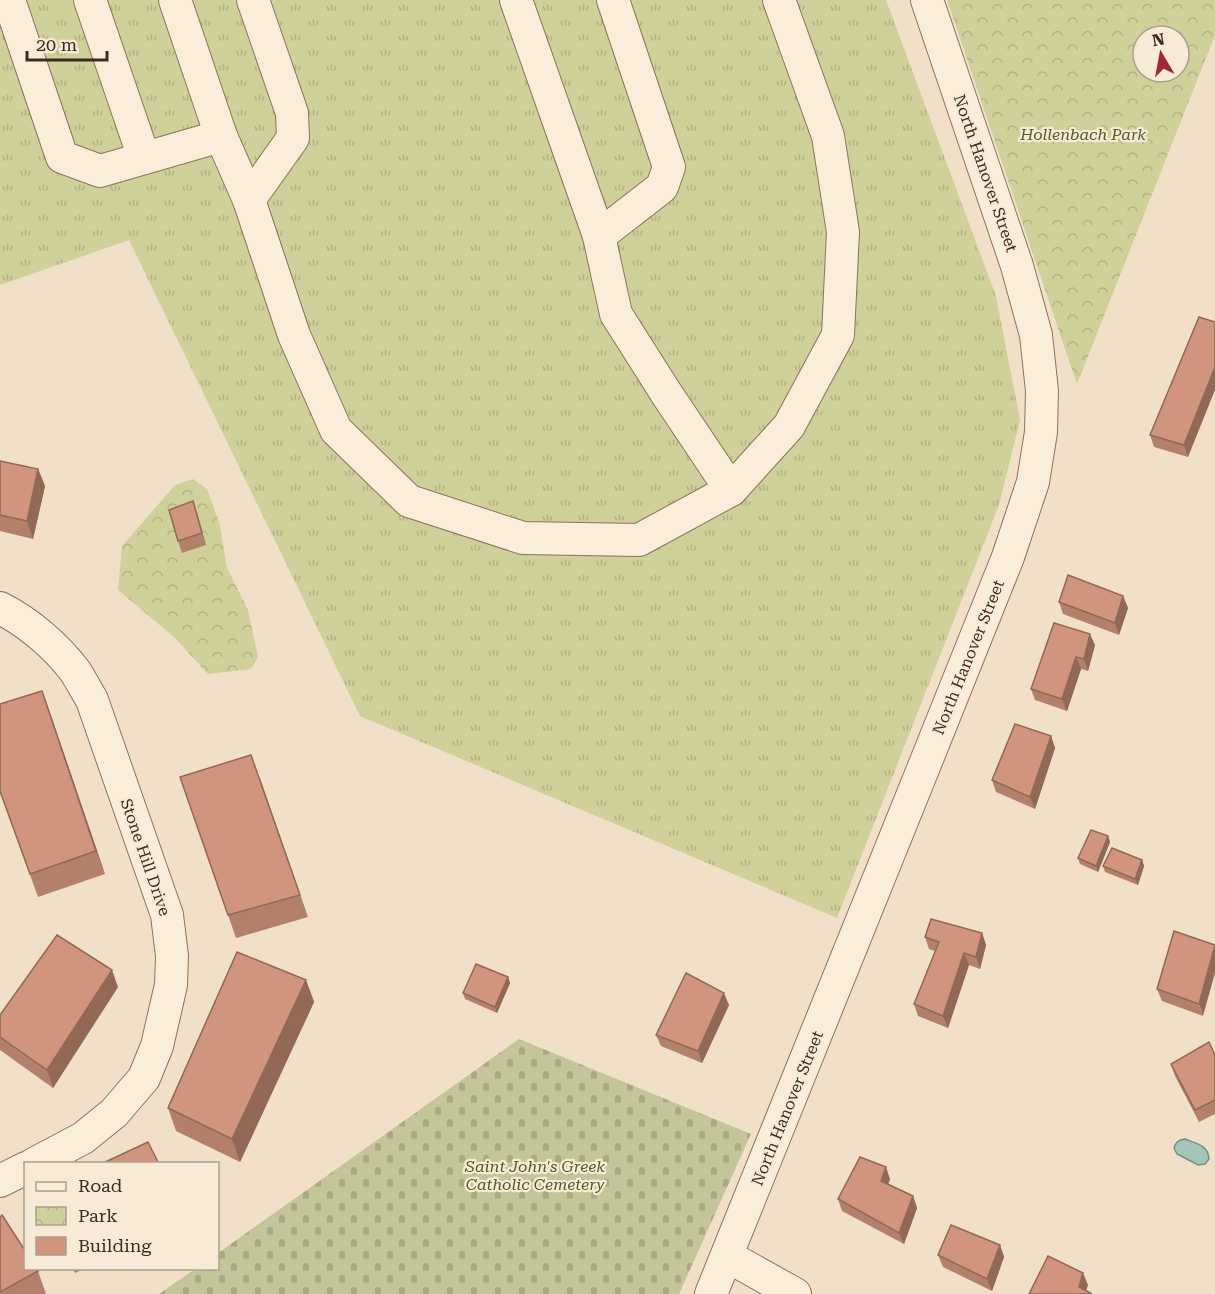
<svg xmlns="http://www.w3.org/2000/svg" width="1215" height="1294" font-family="'Roboto Serif',serif">
<defs>
<pattern id="grass-tufts" width="24" height="20" patternUnits="userSpaceOnUse" patternTransform="scale(1.5)"><rect width="24" height="20" fill="#cfd09a"/><path d="M3 7l-1-3M5 7V3M7 7l1-3M15 17l-1-3M17 17v-4M19 17l1-3" fill="none" stroke="#b3b384"/></pattern>
<pattern id="cemetery-stones" width="16" height="16" patternUnits="userSpaceOnUse" patternTransform="scale(1.5)"><rect width="16" height="16" fill="#c4c599"/><path d="M2 7V4a2 2 0 0 1 4 0v3zM10 15v-3a2 2 0 0 1 4 0v3z" fill="#a9a983"/></pattern>
<pattern id="park-crowns" width="20" height="18" patternUnits="userSpaceOnUse" patternTransform="scale(1.5)"><rect width="20" height="18" fill="#cfd09a"/><path d="M2 6a3 3 0 1 1 6 0M12 15a3 3 0 1 1 6 0" fill="none" stroke="#b3b384"/></pattern>
</defs>
<rect width="100%" height="100%" fill="#f1e0c7"/>
<polygon fill="url(#grass-tufts)" points="0,0 886,0 996,296 1020,420 999,505 837,918 360,716 129,240 0,285"/>
<polygon fill="url(#cemetery-stones)" points="519,1039 751,1134 679,1294 159,1294 195,1269 218,1268 218,1253"/>
<g fill="url(#park-crowns)" fill-rule="evenodd">
<path d="M947 0H1215V35L1077 384ZM1143 36H1179V72H1143Z"/>
<polygon points="193,479 207,489 220,525 227,568 248,610 258,657 251,669 208,674 175,638 118,590 122,546 175,485"/>
</g>
<path fill="#a8c4b9" stroke="#6e9386" stroke-width="1.5" d="M1185 1139C1197 1144 1208 1145 1209 1159L1205 1164 1198 1165 1177 1154 1174 1148C1176 1142 1178 1140 1185 1139Z"/>
<g fill="none" stroke-linecap="round" stroke-linejoin="round">
<g stroke="#8e705b" stroke-width="34">
<g id="minor">
<polyline points="9,0 62,157 100,171 221,136 249,200 294,335 336,430 409,501 523,538 639,540 731,490 789,426 838,335 843,232 828,136 779,0"/>
<polyline points="90,0 144,158"/>
<polyline points="175,0 221,136"/>
<polyline points="516,0 599,236 616,314 666,393 731,490"/>
<polyline points="249,200 293,138 292,113 253,0"/>
<polyline points="599,236 662,187 669,167 613,0"/>
<path d="M0 608C28 622 56 646 75 671 81 680 86 690 92 700L167 915 172 956 171 985 157 1046 144 1078 114 1113 83 1138 34 1164"/>
<polyline points="0,1181 26,1168"/>
<polyline points="727,1256 795,1294"/>
<polyline points="711,1294 923,769 1008,557 1033,482 1041,432 1042,391 1036,335 1017,266 927,0"/>
</g>
</g>
<use href="#minor" stroke="#faeedb" stroke-width="32"/>
</g>
<g fill="#b3806b">
<polygon points="1199,317 1188,457 1154,447 1150,435"/>
<polygon points="0,461 38,469 45,486 33,539 0,531"/>
<polygon points="193,501 206,545 182,553 178,541"/>
<polygon points="1123,596 1128,608 1119,635 1063,614 1059,602"/>
<polygon points="1054,623 1095,645 1088,671 1081,669 1067,711 1035,700 1031,689"/>
<polygon points="50,713 105,874 38,897 0,791"/>
<polygon points="1051,736 1055,748 1035,809 996,792 992,780"/>
<polygon points="260,778 308,917 236,938 228,915"/>
<polygon points="1108,836 1110,842 1098,872 1080,864 1078,858"/>
<polygon points="1142,860 1144,866 1138,885 1105,872 1103,866"/>
<polygon points="1174,931 1203,1016 1162,1001 1157,989"/>
<polygon points="982,933 986,945 980,969 969,965 948,1028 918,1016 914,1004 935,951 929,949 925,937"/>
<polygon points="508,977 510,983 497,1013 465,999 463,993"/>
<polygon points="306,980 314,1002 240,1162 176,1131 168,1108"/>
<polygon points="118,987 53,1088 0,1050 0,1015"/>
<polygon points="729,1005 702,1063 661,1046 656,1035"/>
<polygon points="1215,1055 1215,1114 1199,1122 1175,1076 1171,1064"/>
<polygon points="890,1179 888,1184 913,1196 917,1208 904,1244 842,1211 838,1199"/>
<polygon points="0,1217 38,1271 46,1294 0,1294"/>
<polygon points="1000,1245 1004,1257 992,1291 943,1267 938,1255"/>
<polygon points="73,1269 84,1269 75,1273"/>
</g>
<g fill="#926857">
<polygon points="1215,367 1215,390 1188,457 1184,445"/>
<polygon points="38,469 45,486 33,539 27,521"/>
<polygon points="193,501 197,513 206,545 202,533"/>
<polygon points="1123,596 1128,608 1119,635 1115,623"/>
<polygon points="1090,634 1095,645 1088,671 1084,659"/>
<polygon points="1076,657 1081,669 1067,711 1062,699"/>
<polygon points="42,691 50,713 105,874 96,851"/>
<polygon points="1051,736 1055,748 1035,809 1030,797"/>
<polygon points="1108,836 1110,842 1098,872 1096,866"/>
<polygon points="1142,860 1144,866 1138,885 1135,879"/>
<polygon points="982,933 986,945 980,969 976,957"/>
<polygon points="1215,945 1215,973 1203,1016 1199,1004"/>
<polygon points="964,953 969,965 948,1028 943,1016"/>
<polygon points="112,970 118,987 53,1088 47,1070"/>
<polygon points="508,977 510,983 497,1013 495,1007"/>
<polygon points="306,980 314,1002 240,1162 232,1139"/>
<polygon points="724,993 729,1005 702,1063 698,1051"/>
<polygon points="886,1167 890,1179 885,1193 881,1181"/>
<polygon points="913,1196 917,1208 904,1244 899,1233"/>
<polygon points="1000,1245 1004,1257 992,1291 987,1279"/>
<polygon points="1083,1273 1088,1285 1085,1294 1079,1287"/>
</g>
<g fill="#d0957c" stroke="#926857" stroke-width="1.5">
<polygon points="1199,317 1215,322 1215,367 1184,445 1150,435"/>
<polygon points="0,461 38,469 27,521 0,515"/>
<polygon points="193,501 202,533 178,541 169,510"/>
<polygon points="1068,575 1123,596 1115,623 1059,602"/>
<polygon points="1054,623 1090,634 1084,659 1076,657 1062,699 1031,689"/>
<polygon points="42,691 96,851 30,874 0,791 0,704"/>
<polygon points="1015,724 1051,736 1030,797 992,780"/>
<polygon points="251,755 300,895 228,915 180,777"/>
<polygon points="1091,830 1108,836 1096,866 1078,858"/>
<polygon points="1112,848 1142,860 1135,879 1103,866"/>
<polygon points="931,919 982,933 976,957 964,953 943,1016 914,1004 939,942 925,937"/>
<polygon points="1174,931 1215,945 1199,1004 1157,989"/>
<polygon points="57,935 112,970 47,1070 0,1037 0,1015"/>
<polygon points="237,952 306,980 232,1139 168,1108"/>
<polygon points="476,964 508,977 495,1007 463,993"/>
<polygon points="686,973 724,993 698,1051 656,1035"/>
<polygon points="1209,1042 1215,1055 1215,1100 1195,1110 1171,1064"/>
<polygon points="148,1142 159,1164 101,1164"/>
<polygon points="860,1157 886,1167 881,1181 913,1196 899,1233 838,1199"/>
<polygon points="2,1215 26,1252 26,1269 36,1269 38,1271 0,1292 0,1217"/>
<polygon points="951,1225 1000,1245 987,1279 938,1255"/>
<polygon points="1048,1256 1083,1273 1079,1287 1092,1294 1029,1294"/>
</g>
<g text-anchor="middle" stroke-width="4.5" stroke-linejoin="round" paint-order="stroke">
<g font-size="16" font-style="italic" fill="#535b25" stroke="#f7ebd7">
<text x="1083" y="140">Hollenbach Park</text>
<text x="535" y="1172">Saint John's Greek<tspan x="535" dy="18">Catholic Cemetery</tspan></text>
</g>
<g font-size="16" fill="#3d2b1f" stroke="#f7ebd7">
<text transform="translate(986 173) rotate(71)" y="6">North Hanover Street</text>
<text transform="translate(968 657) rotate(-68)" y="6">North Hanover Street</text>
<text transform="translate(146 857) rotate(71)" y="6">Stone Hill Drive</text>
<text transform="translate(787 1108) rotate(-68)" y="6">North Hanover Street</text>
</g>
</g>
<rect x="24" y="1162" width="195" height="108" fill="#f7ebd7" stroke="#ad9e8d" stroke-width="1.5"/>
<rect x="36" y="1182" width="30" height="9" fill="#faeedb" stroke="#ad9e8d" stroke-width="1.5"/>
<text x="78" y="1192" font-size="18" fill="#3d2b1f">Road</text>
<rect x="36" y="1207" width="30" height="18" fill="url(#park-crowns)" stroke="#ad9e8d" stroke-width="1.5"/>
<text x="78" y="1222" font-size="18" fill="#3d2b1f">Park</text>
<rect x="36" y="1237" width="30" height="18" fill="#d0957c" stroke="#ad9e8d" stroke-width="1.5"/>
<text x="78" y="1252" font-size="18" fill="#3d2b1f">Building</text>
<g transform="translate(1161 54) rotate(350)"><circle r="28" fill="#f7ebd7" stroke="#ad9e8d" stroke-width="1.5"/>
<path d="M0-4.5L10 22L0 15L-10 22Z" fill="#a02836"/>
<text y="-9" font-size="16" font-weight="bold" text-anchor="middle" fill="#3d2b1f">N</text>
</g>
<path d="M27 51v9h80v-9" fill="none" stroke="#3d2b1f" stroke-width="3"/>
<text x="36" y="51" font-size="18" fill="#3d2b1f" stroke="#f7ebd7" stroke-width="4.5" paint-order="stroke">20 m</text>
</svg>
